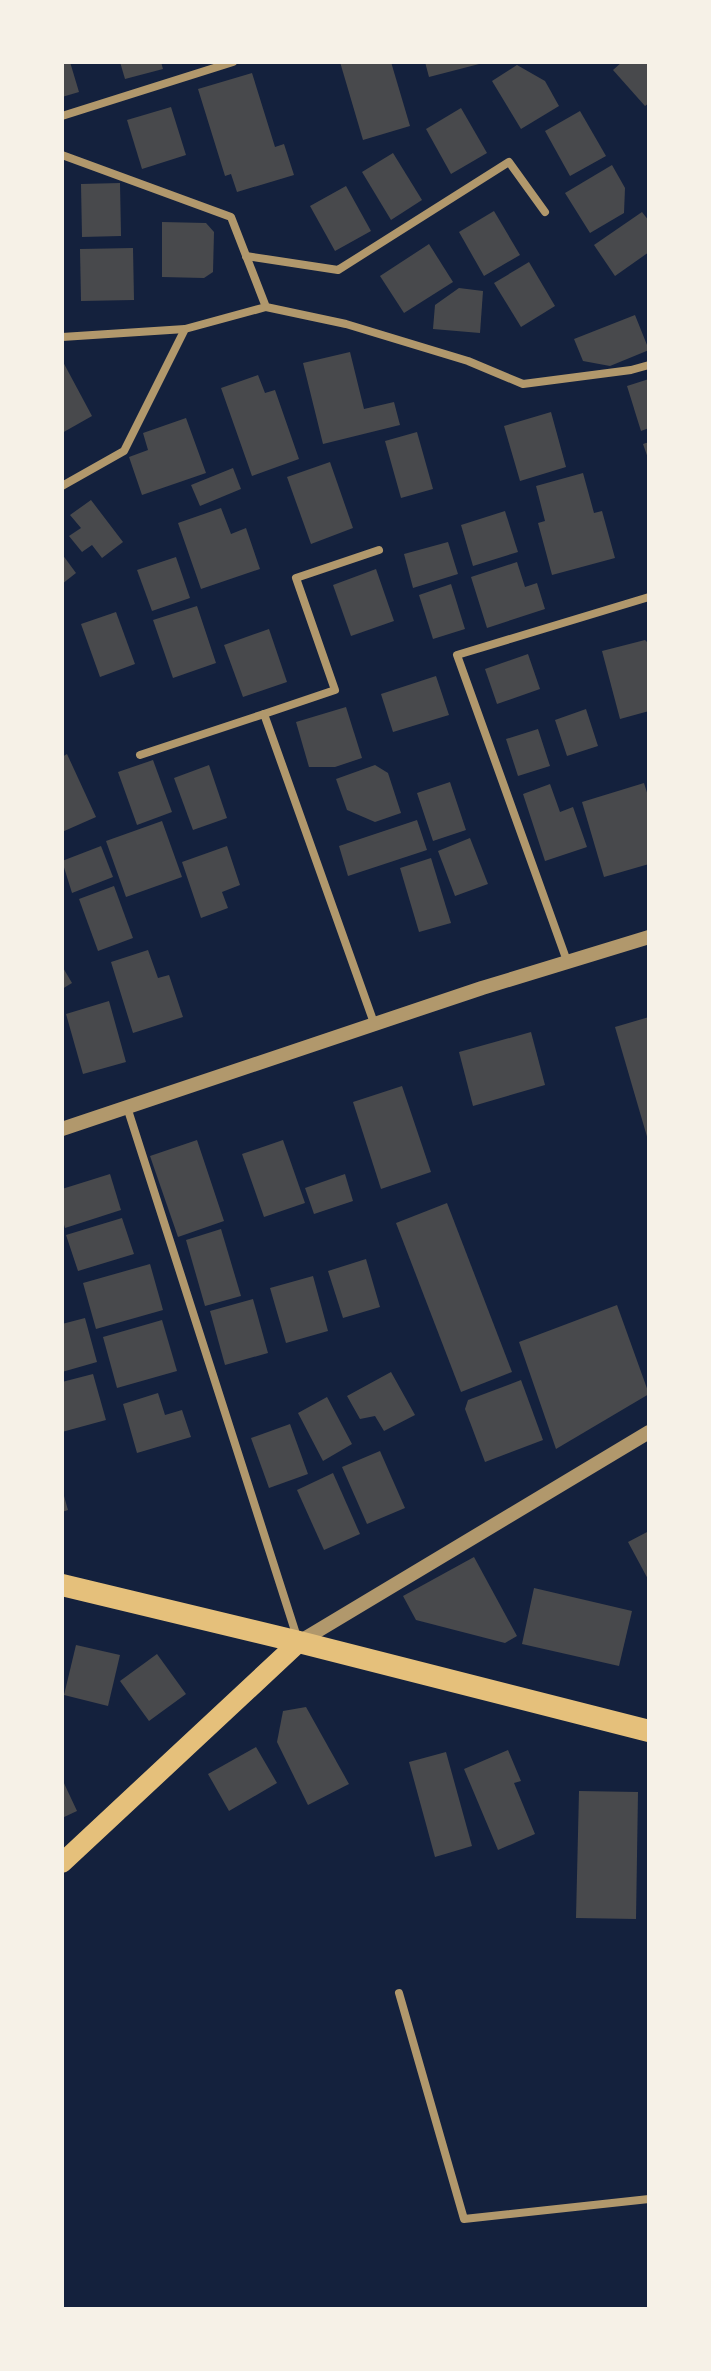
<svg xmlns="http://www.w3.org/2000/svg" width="711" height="2371" font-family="Overpass,sans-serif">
<rect width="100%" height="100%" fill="#14213d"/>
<g fill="#48494c">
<polygon points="62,62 70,62 79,92 62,97"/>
<polygon points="120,62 161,62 163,69 125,79"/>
<polygon points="340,62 391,62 410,126 363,140"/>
<polygon points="425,62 482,62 483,63 429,77"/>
<polygon points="622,62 649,62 649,103 645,106 613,70"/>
<polygon points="517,65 545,81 559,106 521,129 492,81"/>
<polygon points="252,73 275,147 284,144 294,175 237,192 231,174 225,176 198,89"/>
<polygon points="171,107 186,155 142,169 127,120"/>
<polygon points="461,108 487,153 451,174 426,129"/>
<polygon points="580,111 606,156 570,176 545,131"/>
<polygon points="393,153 422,200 391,220 362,172"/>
<polygon points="612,165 625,188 624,213 590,233 565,193"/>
<polygon points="120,183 121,236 82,237 81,184"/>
<polygon points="346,186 371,231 335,251 310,206"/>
<polygon points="494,211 520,255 484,276 459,232"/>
<polygon points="642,212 649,221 649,252 615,276 594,245"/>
<polygon points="162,222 206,223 214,232 213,272 204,278 162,277"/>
<polygon points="429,244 453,282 404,313 380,276"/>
<polygon points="133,248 134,300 81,301 80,249"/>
<polygon points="529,262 555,306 521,327 494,283"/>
<polygon points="459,288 483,291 480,333 433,329 435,305"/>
<polygon points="635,315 649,350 610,366 583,361 574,339"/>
<polygon points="350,352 364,409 394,402 400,425 323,444 303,363"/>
<polygon points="62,360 92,416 62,433"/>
<polygon points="258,375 265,393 275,390 299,459 252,476 221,388"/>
<polygon points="649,379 649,428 641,431 627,386"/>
<polygon points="551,412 566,467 520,481 504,426"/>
<polygon points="186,418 206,473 142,495 129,457 148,450 143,433"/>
<polygon points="417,432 433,489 401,498 385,441"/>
<polygon points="649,442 649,461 643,444"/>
<polygon points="330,462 353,528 311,544 287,477"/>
<polygon points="233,468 241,489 200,506 191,485"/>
<polygon points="583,473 594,513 602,511 615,558 552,575 538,523 545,521 536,486"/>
<polygon points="91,500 123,542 102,558 92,545 82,552 69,536 81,528 70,515"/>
<polygon points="221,508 231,534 246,528 260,569 201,589 178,523"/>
<polygon points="505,511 518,552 473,566 461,525"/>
<polygon points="448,542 458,574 413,588 404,554"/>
<polygon points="62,554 76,573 62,584"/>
<polygon points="176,557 190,598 152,611 137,570"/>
<polygon points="517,562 525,587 537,583 545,609 487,628 471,577"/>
<polygon points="376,569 394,621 351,636 333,585"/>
<polygon points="451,584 465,629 433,639 419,595"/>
<polygon points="197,606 216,663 173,678 153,620"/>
<polygon points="116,612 135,664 100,677 81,624"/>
<polygon points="269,629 287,682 243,697 224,645"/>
<polygon points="645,640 649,644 649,711 620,719 602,651"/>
<polygon points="528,654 540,689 497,704 485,669"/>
<polygon points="436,676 449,715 393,732 381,694"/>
<polygon points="346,707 362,758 335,767 309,767 296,722"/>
<polygon points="586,709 598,746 567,756 555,720"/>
<polygon points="538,729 550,766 518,776 506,739"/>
<polygon points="67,754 96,817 62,832 62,757"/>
<polygon points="153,760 172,812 137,825 118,772"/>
<polygon points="209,765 227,818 193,830 174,778"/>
<polygon points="375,765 388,773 401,813 375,822 347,810 336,779"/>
<polygon points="450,782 466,830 433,841 417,793"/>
<polygon points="644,783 649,799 649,864 604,877 582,802"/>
<polygon points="550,784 560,812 573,807 587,847 545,861 523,794"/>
<polygon points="417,820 427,850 348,876 339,846"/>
<polygon points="162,821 182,877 126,897 106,841"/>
<polygon points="470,838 488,884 455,896 438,851"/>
<polygon points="101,846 113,877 72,893 62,861"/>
<polygon points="227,846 240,885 222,892 228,908 201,918 182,862"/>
<polygon points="431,858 451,923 419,932 400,868"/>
<polygon points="114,886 133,938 98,951 79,899"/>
<polygon points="148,950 158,978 169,975 183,1017 133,1033 111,962"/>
<polygon points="62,966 72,983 62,989"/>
<polygon points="109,1001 126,1062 83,1074 66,1014"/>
<polygon points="649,1017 649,1140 648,1140 615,1027"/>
<polygon points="531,1032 545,1085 473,1106 459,1052"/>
<polygon points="402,1086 431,1172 381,1189 353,1102"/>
<polygon points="197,1140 224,1221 178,1237 150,1156"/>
<polygon points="283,1140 305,1203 264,1217 242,1154"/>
<polygon points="110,1174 121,1210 65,1228 62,1218 62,1189"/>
<polygon points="345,1174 353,1201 314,1214 305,1188"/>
<polygon points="447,1203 512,1372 461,1392 396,1223"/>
<polygon points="122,1218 134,1254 78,1271 66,1235"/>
<polygon points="221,1229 241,1296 205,1306 186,1240"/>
<polygon points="366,1259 380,1307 343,1318 328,1271"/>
<polygon points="150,1264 163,1310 96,1329 83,1283"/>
<polygon points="313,1276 328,1331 286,1343 270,1288"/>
<polygon points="253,1299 268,1353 225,1365 210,1311"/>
<polygon points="617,1305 649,1394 556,1449 519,1342"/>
<polygon points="85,1318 97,1362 62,1372 62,1324"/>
<polygon points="162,1320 177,1371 117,1388 103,1337"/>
<polygon points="391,1372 415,1415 384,1431 375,1416 360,1419 347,1396"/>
<polygon points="93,1374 106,1420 62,1432 62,1382"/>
<polygon points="521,1380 543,1440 485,1462 465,1409 468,1400"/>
<polygon points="158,1393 165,1415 182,1410 191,1437 137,1453 123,1404"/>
<polygon points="327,1397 352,1444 323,1461 298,1413"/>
<polygon points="290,1424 308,1474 269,1488 251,1438"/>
<polygon points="380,1451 405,1508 367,1524 342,1467"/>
<polygon points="333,1473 360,1534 324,1550 297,1490"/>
<polygon points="62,1489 68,1510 62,1512"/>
<polygon points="649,1531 649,1581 628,1542"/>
<polygon points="474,1557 517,1636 505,1643 416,1620 403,1596"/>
<polygon points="534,1588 632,1611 619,1666 522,1644"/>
<polygon points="76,1645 120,1655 108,1706 64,1695"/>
<polygon points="157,1654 186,1694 149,1721 120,1681"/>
<polygon points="306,1707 349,1784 308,1805 277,1742 283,1711"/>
<polygon points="256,1747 277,1783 229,1811 208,1774"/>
<polygon points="508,1750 521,1781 514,1783 535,1834 498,1850 464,1769"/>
<polygon points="446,1752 472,1846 435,1857 409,1762"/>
<polygon points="62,1779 77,1811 62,1818"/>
<polygon points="579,1791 638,1792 636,1919 576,1918"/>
</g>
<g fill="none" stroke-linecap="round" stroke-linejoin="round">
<g stroke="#b1986c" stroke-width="8">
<polyline points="62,116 233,62"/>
<polyline points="62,155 231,217 266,307 346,324 468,361 523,384 631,370 649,365"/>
<polyline points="246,256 338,270 509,162 545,212"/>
<polyline points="62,337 185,329"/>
<polyline points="62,486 124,451 185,329 266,307"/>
<polyline points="264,714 335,690 296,578 379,550"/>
<polyline points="140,755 264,714 374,1023"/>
<polyline points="567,961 457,655 649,597"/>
<polyline points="127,1107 297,1637"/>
<polyline points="399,1993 464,2219 649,2199"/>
</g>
<g stroke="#b1986c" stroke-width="14">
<polyline points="62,1129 482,988 649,937"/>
<polyline points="299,1642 649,1432"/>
</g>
<polyline stroke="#e5c07b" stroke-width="20" points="62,1863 299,1642"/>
<polyline stroke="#e5c07b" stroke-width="22" points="62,1585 299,1642 649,1731"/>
</g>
<rect width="711" height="2371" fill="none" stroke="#f6f1e7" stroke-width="128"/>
</svg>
